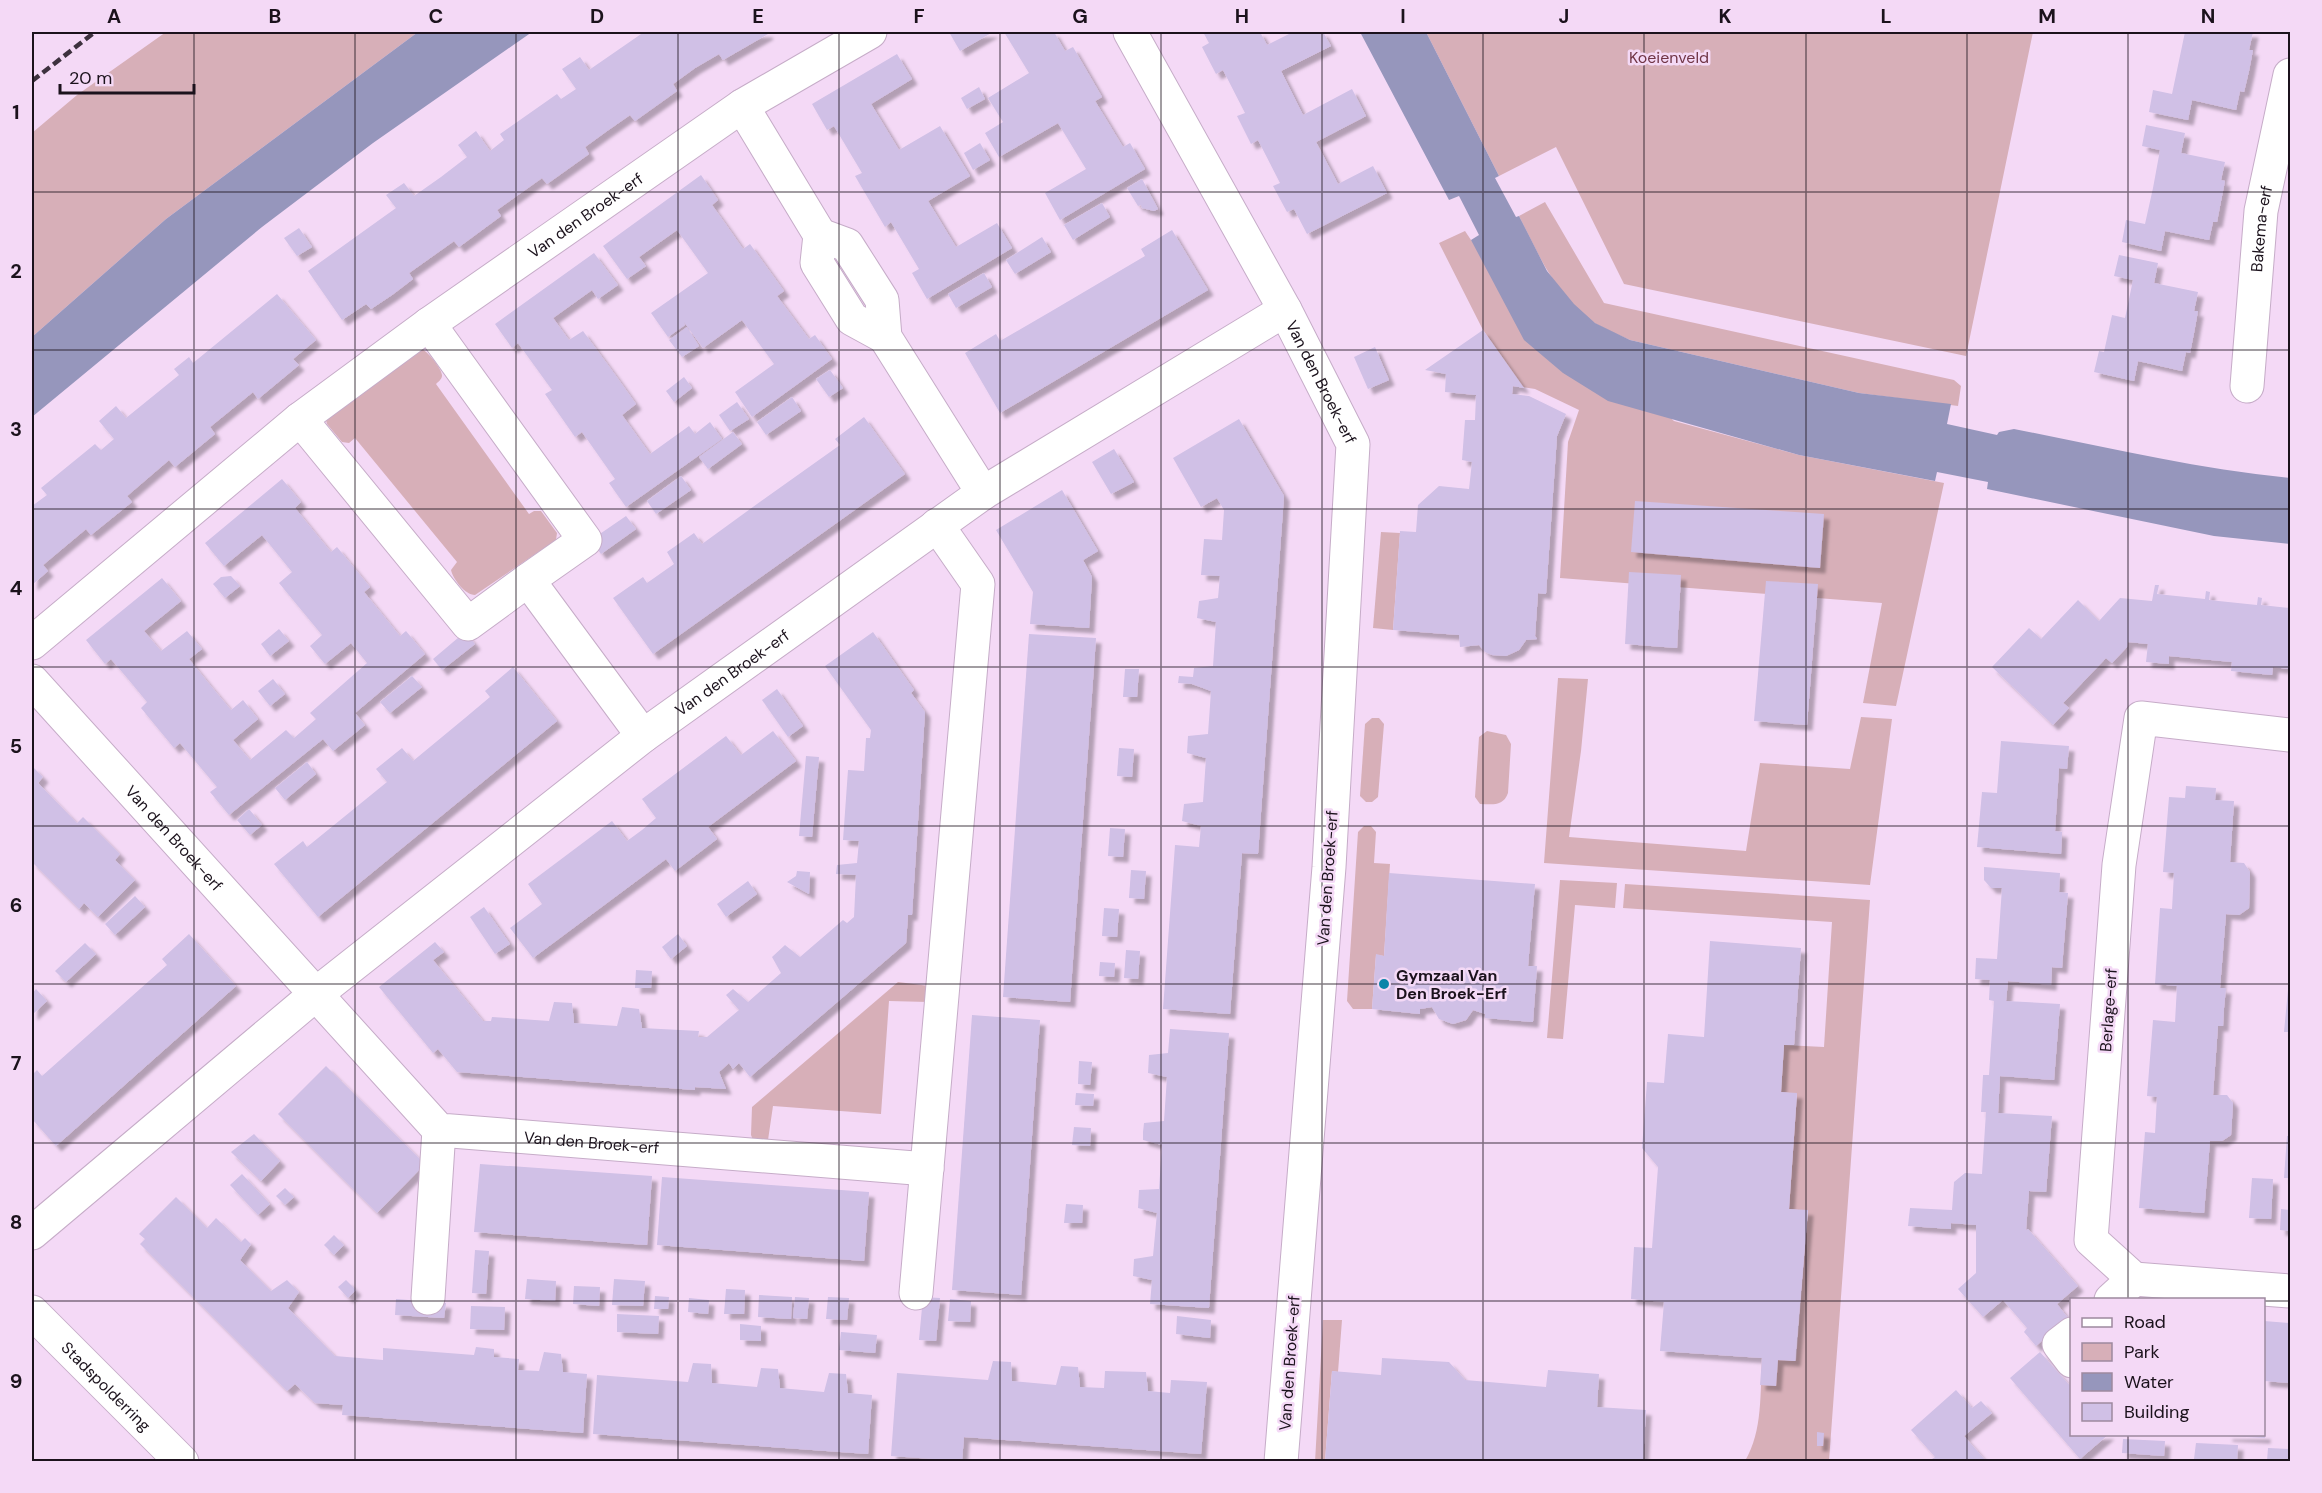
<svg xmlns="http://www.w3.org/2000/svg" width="2322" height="1493" font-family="'DM Sans',sans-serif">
<defs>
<filter id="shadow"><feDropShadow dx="5.5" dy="5.5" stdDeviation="1.5" flood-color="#0004"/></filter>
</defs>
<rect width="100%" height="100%" fill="#f4d9f6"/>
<g fill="#d7afb8">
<polygon points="166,32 418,32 166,219 32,337 32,133 77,95"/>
<polygon points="1426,32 2033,32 1966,356 1624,284 1556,147 1499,176"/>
<path d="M1545 202 1604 303 1954 380 1961 386 1958 406 1859 393 1630 340C1619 335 1607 330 1596 324 1558 300 1538 254 1519 216Z"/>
<polygon points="1465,231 1471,240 1674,421 1799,455 1944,483 1896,706 1863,703 1882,603 1560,578 1568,442 1579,410 1535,389 1523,387 1483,330 1439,243"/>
<path d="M421 349C427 350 443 370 442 376 442 379 438 382 436 384L529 514 534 511H541L557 533 556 540 475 595C465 595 453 579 451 570L457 562 355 438 349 443 342 442 327 424 326 420Z"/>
<polygon points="1381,532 1400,533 1393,630 1373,628"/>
<polygon points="1558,678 1588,679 1581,751 1569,837 1746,851 1760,763 1850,769 1861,717 1892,719 1870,885 1544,863"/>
<polygon points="1372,718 1379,718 1384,724 1378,797 1372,802 1366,802 1360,796 1365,724"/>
<path d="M1487 731 1506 735 1511 744 1508 793C1503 807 1492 804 1480 804L1475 797 1479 737Z"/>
<polygon points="1364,826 1371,826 1376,832 1374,863 1390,864 1384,956 1376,955 1372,1009 1353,1009 1347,1001 1358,832"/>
<polygon points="1560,880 1617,883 1615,908 1575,905 1563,1039 1547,1038"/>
<path d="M1625 884 1870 900 1829 1461H1745C1763 1431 1760 1392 1762 1358L1796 1361 1808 1211 1789 1209 1797 1094 1781 1092 1784 1045 1824 1047 1832 922 1623 908Z"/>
<polygon points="898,982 929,986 928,1002 889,1001 881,1114 773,1106 768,1140 753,1140 751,1135 752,1107"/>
<polygon points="1323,1320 1342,1320 1338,1372 1332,1371 1325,1461 1315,1462"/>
</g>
<g fill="#9696bc">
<polygon points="418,32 532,32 373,143 262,227 32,417 32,337 166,219"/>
<path d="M1360 32H1426L1499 176 1495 178 1516 217 1519 216 1547 271 1574 304 1595 323 1630 340 1859 393 1951 404 1947 424 1997 435 1999 432 2014 429C2105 447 2197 469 2290 478V544L2214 536 1987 489 1988 482 1937 472 1935 481 1799 455 1608 401 1563 373 1524 340 1471 240 1479 235 1459 196 1449 200Z"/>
</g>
<g fill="#d0c0e6" filter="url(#shadow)">
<polygon points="644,32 767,32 768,34 723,60 719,54 695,68 673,84 677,91 635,121 630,115 607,131 585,147 589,154 547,184 542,178 497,210 501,216 459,247 454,241 409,273 413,279 392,295 371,309 366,304 342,320 308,271 396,208 386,195 404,183 414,196 441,177 467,157 458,145 476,131 490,151 504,140 500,134 557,94 561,99 576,89 562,69 580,57 589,70"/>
<polygon points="949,32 993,32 960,51"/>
<polygon points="1004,32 1054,32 1065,51 1073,47 1102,97 1095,101 1123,147 1130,143 1145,169 1060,220 1045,193 1086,169 1058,123 999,157 985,133 1003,122 988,98 1029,73"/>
<polygon points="1203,32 1260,32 1267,45 1293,32 1323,32 1331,46 1281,71 1303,115 1352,89 1366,116 1316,142 1338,184 1373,166 1387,193 1307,234 1294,209 1287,212 1273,186 1280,183 1258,140 1251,144 1237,116 1245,113 1223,70 1216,74 1202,47 1209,43"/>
<polygon points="2185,32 2253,32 2249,50 2253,50 2249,71 2244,92 2240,91 2236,110 2192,100 2188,120 2149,112 2153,90 2172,94"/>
<polygon points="897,54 912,79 871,104 899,150 940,126 970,176 928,201 956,247 997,223 1012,248 927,299 912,273 919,269 891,222 885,227 855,176 862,173 834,126 827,130 812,104"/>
<polygon points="979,87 985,99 967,109 961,98"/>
<polygon points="2146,125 2185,133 2181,153 2225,162 2221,180 2225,181 2221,201 2217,222 2213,222 2209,240 2165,231 2161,251 2122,242 2126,220 2145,224 2153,188 2160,150 2142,146"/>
<polygon points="980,143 990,160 973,170 964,153"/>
<polygon points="701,175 718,200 712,205 727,226 743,249 750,244 784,291 777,296 809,339 815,335 832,359 752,417 735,392 774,364 742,320 703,348 684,322 685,325 668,337 651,313 708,273 677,230 639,257 646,266 627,279 603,246"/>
<polygon points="1142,179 1158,209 1154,211 1142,208 1141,205 1138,206 1127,188"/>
<polygon points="1102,203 1110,217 1073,240 1064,225"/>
<polygon points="299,228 312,247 297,256 284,238"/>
<polygon points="1172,230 1208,290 1000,413 965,353 996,334 1000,341 1050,312 1145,256 1141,249"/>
<polygon points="1042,237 1051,252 1015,274 1006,260"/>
<polygon points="594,253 618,285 598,299 592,290 553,318 569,340 583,331 616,376 636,404 622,415 650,454 689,426 695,434 710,422 722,439 626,507 609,483 615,479 582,432 575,437 545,394 552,390 518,343 512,348 495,324"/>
<polygon points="2119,255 2158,263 2154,283 2198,292 2194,311 2198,311 2194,333 2190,353 2186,352 2182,371 2138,361 2134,381 2094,372 2099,351 2104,352 2112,315 2125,318 2133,280 2114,276"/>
<polygon points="984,273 992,287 956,308 948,294"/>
<polygon points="277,294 316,340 293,359 299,365 258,399 253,392 210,427 215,434 175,467 169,460 127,496 132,502 91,535 86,529 43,565 48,571 32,585 32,506 47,495 41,488 95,444 101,450 114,439 99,421 116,406 126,418 179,375 174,369 189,357 193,363"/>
<polygon points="687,327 699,346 682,357 669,340"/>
<polygon points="1483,330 1524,388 1513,386 1512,394 1529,396 1566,414 1557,436 1546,594 1538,593 1535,636 1537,639 1526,640 1519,650 1506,656 1492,655 1485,652 1479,645 1460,647 1459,635 1393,630 1400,531 1416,532 1418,505 1439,486 1469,489 1472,462 1462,460 1465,420 1475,420 1476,395 1445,392 1446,374 1425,370"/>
<polygon points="1375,347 1389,380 1368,389 1354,357"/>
<polygon points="830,370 843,388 829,397 816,379"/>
<polygon points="684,377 692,388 674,402 666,391"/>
<polygon points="792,397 801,411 766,435 757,422"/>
<polygon points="737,402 749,419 730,431 719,415"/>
<polygon points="864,417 905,474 653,654 613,598 643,577 647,583 674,564 667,552 694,533 702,544 757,504 840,445 835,439"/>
<polygon points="1239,419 1284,496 1258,854 1242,853 1230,1014 1163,1009 1175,845 1199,847 1201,826 1182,821 1184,804 1203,802 1206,758 1187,753 1188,736 1208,734 1211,691 1192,684 1178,683 1179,676 1193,677 1194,668 1213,666 1216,622 1197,618 1199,601 1218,598 1220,576 1201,575 1204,539 1222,540 1224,510 1217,498 1201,507 1173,458"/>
<polygon points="733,432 742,444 708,469 699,457"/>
<polygon points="1114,449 1134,482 1111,494 1092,462"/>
<polygon points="681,476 691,490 656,514 647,501"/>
<polygon points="282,479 301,502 295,508 312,529 331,552 337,547 370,587 364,592 400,636 406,631 425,654 355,713 365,725 333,751 323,739 229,815 210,792 217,787 180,743 174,748 141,708 147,702 128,679 111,659 105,664 86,640 162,578 181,601 144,631 161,651 187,631 202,649 189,659 210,685 231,710 243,700 258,719 233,740 250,760 286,730 294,738 316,719 310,713 367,663 351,643 325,664 310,646 322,635 279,583 292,572 262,535 224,566 205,543"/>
<polygon points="1062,490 1098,551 1083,560 1092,577 1089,628 1030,624 1033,592 996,530"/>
<polygon points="1635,501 1824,514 1820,568 1631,552"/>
<polygon points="626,516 636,529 601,554 591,540"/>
<polygon points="1629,572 1681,575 1677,648 1625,644"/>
<polygon points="231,576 240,586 225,598 213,584 221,577"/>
<polygon points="1766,581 1818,584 1807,725 1754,721"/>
<polygon points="2155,585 2159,585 2157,594 2205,599 2206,591 2210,592 2209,600 2257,605 2258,597 2262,598 2261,605 2290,608 2290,669 2273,667 2272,675 2231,671 2232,662 2169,656 2169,664 2146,662 2148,644 2128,642 2127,647 2112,663 2106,658 2063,703 2069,708 2053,725 1992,667 2029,628 2041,639 2078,600 2099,621 2120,598 2152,601"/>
<polygon points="279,629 289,641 270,656 261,644"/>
<polygon points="465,632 475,644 442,670 433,659"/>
<polygon points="873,632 914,690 911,693 925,712 912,915 908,915 906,943 750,1077 739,1063 733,1069 729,1063 719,1072 726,1089 695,1087 695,1090 457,1072 438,1049 433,1053 379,987 435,942 444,952 433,960 483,1021 491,1021 492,1017 549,1021 554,1002 572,1003 574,1023 617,1026 622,1007 631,1008 639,1009 642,1028 699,1031 698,1037 707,1037 739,1010 726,995 733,989 748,1002 781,973 772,957 785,945 800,957 843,920 847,923 854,917 856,875 836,874 837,865 857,863 859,841 843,840 848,770 864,771 866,738 870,738 871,730 825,666"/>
<polygon points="1029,634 1096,638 1070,1002 1003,997"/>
<polygon points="513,667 557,721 318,917 274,864 303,841 307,847 387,782 376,769 402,748 413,761 465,718 490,697 485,691"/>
<polygon points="1125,669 1139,669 1137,697 1123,697"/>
<polygon points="412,676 422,687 390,713 380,702"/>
<polygon points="273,679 285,694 270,706 258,691"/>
<polygon points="777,689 803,726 788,737 762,700"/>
<polygon points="773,731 796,761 708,827 717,839 675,871 666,859 533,958 510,928 542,904 528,884 612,821 627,841 642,830 656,818 642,799 726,736 741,755"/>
<polygon points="2001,741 2069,746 2067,769 2059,768 2057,799 2055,831 2062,832 2061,854 1977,847 1982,792 1997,793"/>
<polygon points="1119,748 1134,749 1132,777 1117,776"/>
<polygon points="806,756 819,757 812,837 799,836"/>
<polygon points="307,762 316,774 285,800 275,788"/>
<polygon points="32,766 43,777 38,783 77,823 83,817 120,854 115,860 135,880 98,917 84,903 79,909 32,862"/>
<polygon points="2186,786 2216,788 2215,800 2234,801 2230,862 2244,863 2250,872 2249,908 2239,915 2226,914 2220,988 2226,988 2224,1008 2223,1026 2218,1026 2213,1095 2227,1095 2233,1103 2231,1135 2222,1141 2210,1141 2204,1213 2139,1208 2145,1132 2155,1133 2157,1097 2147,1096 2153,1020 2175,1022 2177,986 2155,984 2160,908 2172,909 2174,873 2163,872 2169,797 2185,798"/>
<polygon points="249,809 262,825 250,835 237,820"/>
<polygon points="1110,828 1125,829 1123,857 1108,856"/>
<polygon points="1984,867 2060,873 2059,892 2068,893 2062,968 2052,967 2051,985 2008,981 2006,1001 2060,1004 2054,1080 2000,1076 1998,1113 2052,1116 2046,1192 2029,1191 2026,1230 2028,1229 2078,1286 2057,1304 2068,1318 2036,1346 2024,1332 2027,1328 2003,1300 1983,1317 1958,1289 1976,1273 1976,1225 1951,1223 1951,1229 1908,1226 1910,1208 1952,1210 1954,1182 1965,1173 1982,1174 1986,1112 1981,1112 1983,1075 1989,1075 1994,1001 1989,1000 1990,980 1975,979 1976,958 1997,959 2002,888 1991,888 1984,880"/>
<polygon points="1131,870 1146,871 1144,899 1129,898"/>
<polygon points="797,871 810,872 809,894 787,882 796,876"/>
<polygon points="1389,873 1535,884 1528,966 1537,966 1533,1022 1485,1018 1485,1014 1473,1010 1466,1020 1453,1024 1439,1019 1432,1007 1420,1009 1420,1014 1372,1009 1376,954 1384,956"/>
<polygon points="748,881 757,894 726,917 717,904"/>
<polygon points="135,896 145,907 115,935 105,924"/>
<polygon points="484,907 510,944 495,954 470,917"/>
<polygon points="1104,908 1119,909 1117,937 1102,936"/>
<polygon points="189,934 236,986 56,1146 32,1119 32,1075 37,1070 42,1076 167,965 162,959"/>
<polygon points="678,934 687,946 671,959 662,947"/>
<polygon points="1710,941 1801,948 1794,1045 1784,1045 1781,1092 1797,1093 1789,1209 1808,1210 1795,1361 1778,1360 1776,1386 1760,1385 1762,1358 1660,1351 1664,1302 1631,1299 1634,1247 1652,1248 1658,1167 1642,1148 1647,1082 1664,1083 1668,1034 1704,1037"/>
<polygon points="85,943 96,954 66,982 55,971"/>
<polygon points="1126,950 1140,951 1138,979 1124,978"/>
<polygon points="1100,962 1115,963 1114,977 1099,976"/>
<polygon points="636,970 652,971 651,988 635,988"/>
<polygon points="36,989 47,1001 32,1015 32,994"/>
<polygon points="2288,990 2290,990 2290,1032 2284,1032"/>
<polygon points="972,1015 1040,1020 1021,1295 952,1290"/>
<polygon points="1170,1029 1229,1033 1209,1308 1150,1304 1152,1280 1133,1276 1134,1259 1153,1256 1157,1213 1138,1208 1139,1190 1159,1189 1162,1145 1143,1140 1143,1132 1144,1123 1164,1121 1167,1077 1148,1073 1149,1055 1168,1053"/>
<polygon points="1079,1061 1092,1062 1090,1085 1078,1084"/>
<polygon points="326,1066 425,1164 377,1213 278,1114"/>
<polygon points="1076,1093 1094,1094 1093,1106 1075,1105"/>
<polygon points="1074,1127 1091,1128 1090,1146 1072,1145"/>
<polygon points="254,1134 280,1161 261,1181 231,1152"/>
<polygon points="2287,1136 2290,1136 2290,1178 2284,1178"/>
<polygon points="480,1164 652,1176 647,1245 474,1232"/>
<polygon points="242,1174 270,1204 258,1215 230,1185"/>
<polygon points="662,1177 869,1192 864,1261 657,1245"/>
<polygon points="2252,1178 2273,1179 2271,1219 2249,1218"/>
<polygon points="285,1188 294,1197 285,1205 276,1196"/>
<polygon points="176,1197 207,1228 216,1218 241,1242 245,1238 251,1244 240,1260 271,1291 287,1280 299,1292 288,1308 335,1356 383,1360 383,1348 474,1355 476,1347 494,1349 494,1357 519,1359 518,1370 539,1371 544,1352 561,1354 563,1372 587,1374 583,1433 342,1415 343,1405 315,1403 295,1384 287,1391 140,1244 145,1239 139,1234"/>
<polygon points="1066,1204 1083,1205 1082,1223 1064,1223"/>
<polygon points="2281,1209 2290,1210 2290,1231 2280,1230"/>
<polygon points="334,1235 344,1245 334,1255 324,1245"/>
<polygon points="475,1250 489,1251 486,1294 472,1293"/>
<polygon points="527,1279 556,1281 555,1301 525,1299"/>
<polygon points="614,1279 645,1281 643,1306 612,1305"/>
<polygon points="346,1280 356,1290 348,1298 338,1287"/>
<polygon points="574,1286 600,1287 599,1306 573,1304"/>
<polygon points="726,1289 745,1290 744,1314 724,1314"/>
<polygon points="759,1295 792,1297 791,1319 758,1317"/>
<polygon points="655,1296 669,1297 668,1309 654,1309"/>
<polygon points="795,1297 809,1298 807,1319 793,1318"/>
<polygon points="828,1297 849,1298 847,1320 826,1319"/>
<polygon points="923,1297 940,1298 936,1341 919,1340"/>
<polygon points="689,1298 709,1300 708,1314 688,1312"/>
<polygon points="396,1299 446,1303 444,1318 395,1315"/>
<polygon points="950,1299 971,1301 970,1322 948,1321"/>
<polygon points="471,1306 505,1307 504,1330 470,1329"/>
<polygon points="617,1314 659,1316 658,1334 617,1332"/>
<polygon points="1177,1316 1211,1320 1210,1338 1176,1334"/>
<polygon points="2264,1321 2290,1323 2290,1383 2264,1381"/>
<polygon points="740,1324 761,1326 761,1341 740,1340"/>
<polygon points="841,1332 877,1335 875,1353 839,1350"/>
<polygon points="2040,1352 2072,1388 2072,1434 2109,1434 2080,1459 2010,1378"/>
<polygon points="1382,1358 1449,1362 1465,1380 1546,1387 1548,1370 1599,1374 1597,1407 1646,1410 1643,1461 1325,1461 1332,1371 1381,1375"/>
<polygon points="993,1361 1011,1362 1012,1381 1056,1385 1061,1366 1078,1367 1080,1387 1104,1388 1105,1371 1146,1372 1148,1391 1170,1393 1171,1380 1207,1382 1201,1454 964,1437 962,1461 891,1456 897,1373 988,1380"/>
<polygon points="693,1363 711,1364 712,1383 757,1387 761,1368 778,1369 780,1388 824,1392 829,1373 846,1374 848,1393 872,1395 868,1454 593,1434 597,1375 688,1382"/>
<polygon points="1956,1390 1972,1408 1981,1401 1992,1413 1964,1436 1986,1461 1929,1461 1935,1457 1911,1430"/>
<polygon points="1817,1432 1824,1433 1823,1446 1817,1446"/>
<polygon points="2227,1434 2265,1434 2265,1438 2227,1436"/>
<polygon points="2123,1439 2165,1441 2164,1456 2122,1453"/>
<polygon points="2196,1443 2238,1445 2237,1461 2194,1459"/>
<polygon points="2268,1448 2290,1449 2290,1461 2267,1461"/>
</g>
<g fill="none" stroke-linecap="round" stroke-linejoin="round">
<g stroke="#c6acc8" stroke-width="35">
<g id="minor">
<path id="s1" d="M1130 32 1285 310 1353 444 1329 867 1281 1462"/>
<polyline points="742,106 820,235 817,263 852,319 885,337"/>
<polyline points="820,235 847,245 882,300 885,337 983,493"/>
<polyline points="429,324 585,540 528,580 643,736"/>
<path id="s2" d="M2247 386 2261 211 2290 75"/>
<polyline points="300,419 468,624 528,580"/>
<path id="s3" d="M32 643 300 419 429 324 742 106 870 32"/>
<path id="s4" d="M32 681 439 1130 927 1169"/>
<polyline points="2290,735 2141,718 2119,865 2091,1240 2134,1279 2290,1291"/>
<path id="s5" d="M32 1233 316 994 643 736 983 493 1285 310"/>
<polyline points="916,1293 978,584 937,525"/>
<polyline points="428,1298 439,1130"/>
<polyline points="2111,1300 2134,1279"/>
<path id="s6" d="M32 1312 182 1462"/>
<polyline points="2072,1334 2059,1344 2072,1361"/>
</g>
</g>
<use href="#minor" stroke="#fff" stroke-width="33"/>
<polyline stroke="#3d313e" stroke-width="4.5" stroke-dasharray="9 4.5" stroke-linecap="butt" points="32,81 95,32"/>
</g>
<path fill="none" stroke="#1b121c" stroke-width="1.5" stroke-opacity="0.55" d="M194 32V1462M355 32V1462M516 32V1462M678 32V1462M839 32V1462M1000 32V1462M1161 32V1462M1322 32V1462M1483 32V1462M1644 32V1462M1806 32V1462M1967 32V1462M2128 32V1300M32 192H2290M32 350H2290M32 509H2290M32 667H2290M32 826H2290M32 984H2290M32 1143H2290M32 1301H2072M2264 1301H2290M2128 1434V1462"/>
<circle fill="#0885a9" stroke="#f4d9f6" stroke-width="2" cx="1384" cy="984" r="6"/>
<g text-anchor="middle" stroke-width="5" stroke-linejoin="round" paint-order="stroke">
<g font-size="16" fill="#703546" stroke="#f4d9f6">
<text x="1669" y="63">Koeienveld</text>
</g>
<g font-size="16" fill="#1b121c" stroke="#f4d9f6">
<text dy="6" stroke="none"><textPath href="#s3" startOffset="700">Van den Broek-erf</textPath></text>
<text dy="6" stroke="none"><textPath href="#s2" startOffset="158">Bakema-erf</textPath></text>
<text dy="6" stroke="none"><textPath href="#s1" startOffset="399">Van den Broek-erf</textPath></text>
<text dy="6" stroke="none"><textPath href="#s5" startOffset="897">Van den Broek-erf</textPath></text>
<text dy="6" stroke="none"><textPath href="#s4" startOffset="212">Van den Broek-erf</textPath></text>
<text transform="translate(1327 878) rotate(-86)" y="6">Van den Broek-erf</text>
<text transform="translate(2108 1010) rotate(-86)" y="6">Berlage-erf</text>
<text dy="6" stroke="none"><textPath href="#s4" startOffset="759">Van den Broek-erf</textPath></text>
<text transform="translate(1289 1363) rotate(-86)" y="6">Van den Broek-erf</text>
<text dy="6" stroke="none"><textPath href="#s6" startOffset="105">Stadspolderring</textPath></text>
</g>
<g font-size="16" font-weight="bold" fill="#1b121c" stroke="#f4d9f6" text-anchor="start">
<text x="1396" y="981">Gymzaal Van<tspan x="1396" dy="18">Den Broek-Erf</tspan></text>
</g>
</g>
<rect width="2322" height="1493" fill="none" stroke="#f4d9f6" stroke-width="66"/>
<rect x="2070" y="1298" width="195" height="138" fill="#f4d9f6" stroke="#9d899f" stroke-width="1.5"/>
<rect x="2082" y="1318" width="30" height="9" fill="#ffffff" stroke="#9d899f" stroke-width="1.5"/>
<text x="2124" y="1328" font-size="18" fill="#1b121c">Road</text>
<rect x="2082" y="1343" width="30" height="18" fill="#d7afb8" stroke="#9d899f" stroke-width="1.5"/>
<text x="2124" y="1358" font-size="18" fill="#1b121c">Park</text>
<rect x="2082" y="1373" width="30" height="18" fill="#9696bc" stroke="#9d899f" stroke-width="1.5"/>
<text x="2124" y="1388" font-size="18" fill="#1b121c">Water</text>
<rect x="2082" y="1403" width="30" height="18" fill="#d0c0e6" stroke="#9d899f" stroke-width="1.5"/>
<text x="2124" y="1418" font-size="18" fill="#1b121c">Building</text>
<path d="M60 84v9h134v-9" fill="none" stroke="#1b121c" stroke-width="3"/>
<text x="69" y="84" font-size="18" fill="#1b121c" stroke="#f4d9f6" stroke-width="4.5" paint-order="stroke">20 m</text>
<rect x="33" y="33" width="2256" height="1427" fill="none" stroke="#1b121c" stroke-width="2"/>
<g font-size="20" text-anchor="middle" font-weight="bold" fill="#1b121c">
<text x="114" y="23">A</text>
<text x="275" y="23">B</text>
<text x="436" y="23">C</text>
<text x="597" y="23">D</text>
<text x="758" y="23">E</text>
<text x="919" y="23">F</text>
<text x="1080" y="23">G</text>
<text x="1242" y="23">H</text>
<text x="1403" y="23">I</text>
<text x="1564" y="23">J</text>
<text x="1725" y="23">K</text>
<text x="1886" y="23">L</text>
<text x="2047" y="23">M</text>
<text x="2208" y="23">N</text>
<text x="16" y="119">1</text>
<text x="16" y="278">2</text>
<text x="16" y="436">3</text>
<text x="16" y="595">4</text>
<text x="16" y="753">5</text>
<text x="16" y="912">6</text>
<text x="16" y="1070">7</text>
<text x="16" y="1229">8</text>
<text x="16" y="1388">9</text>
</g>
</svg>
